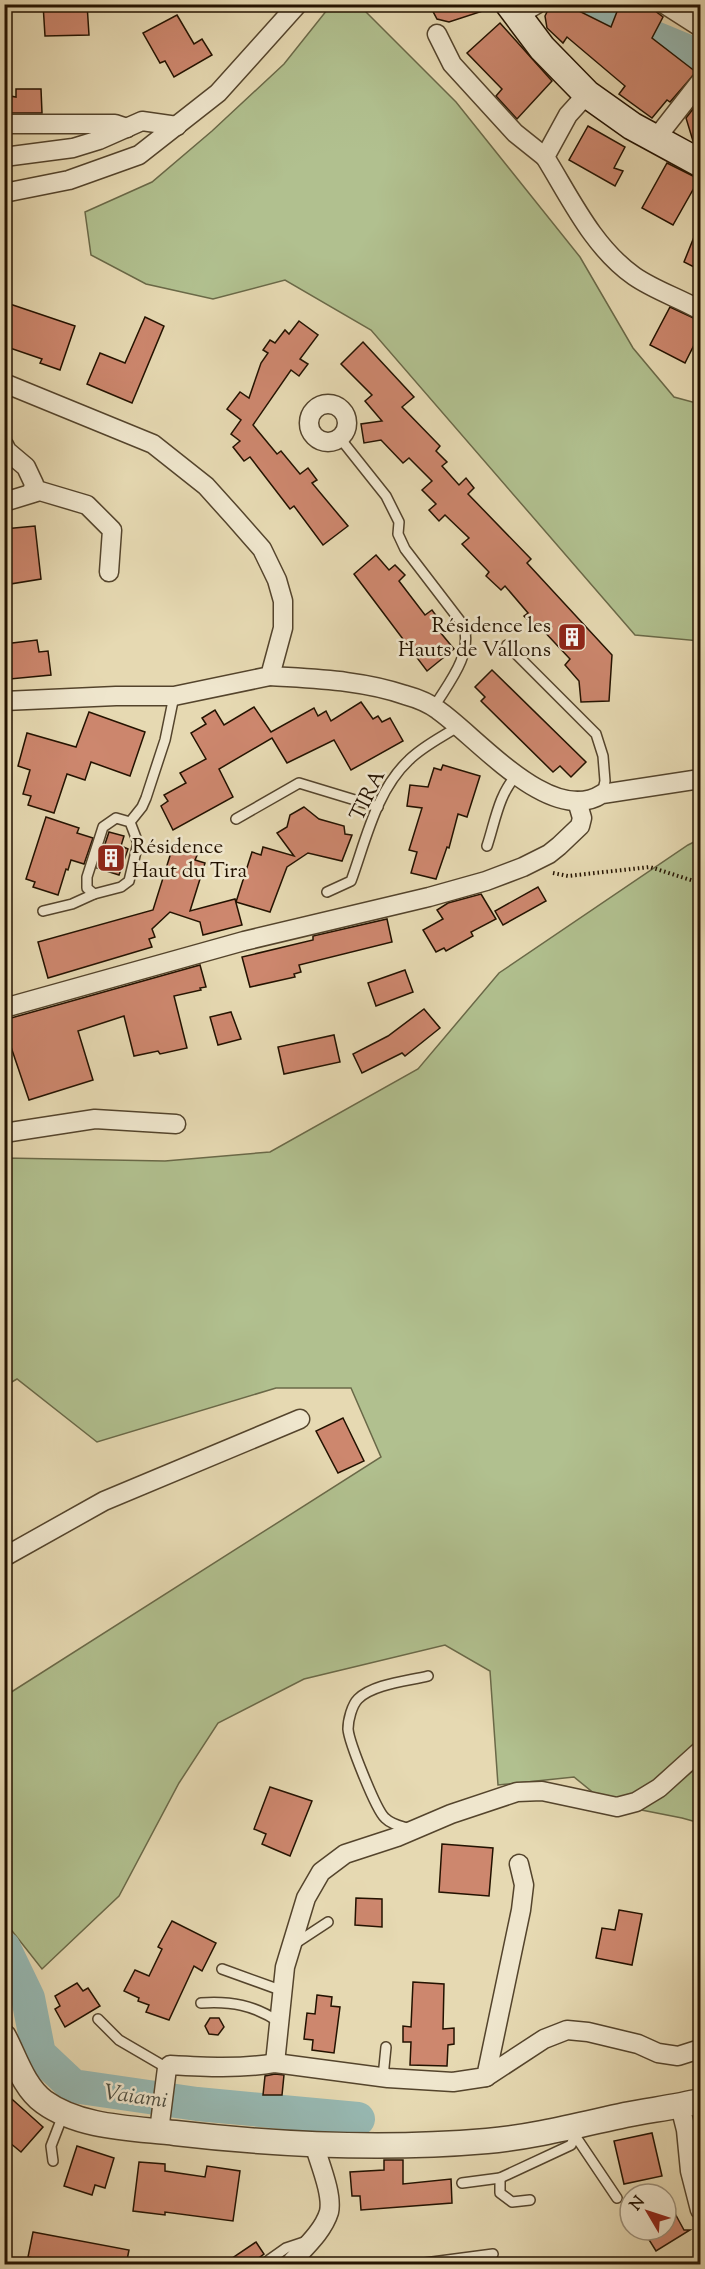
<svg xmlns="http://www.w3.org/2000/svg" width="705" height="2269" font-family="'Sorts Mill Goudy',serif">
<rect width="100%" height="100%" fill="#e6d9b2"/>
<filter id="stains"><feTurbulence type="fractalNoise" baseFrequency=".00333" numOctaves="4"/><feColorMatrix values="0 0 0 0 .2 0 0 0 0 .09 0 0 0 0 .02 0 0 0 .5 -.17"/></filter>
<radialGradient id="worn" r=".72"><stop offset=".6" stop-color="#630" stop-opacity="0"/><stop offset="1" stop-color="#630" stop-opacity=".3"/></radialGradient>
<g fill="#b1c08f" stroke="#6a6948" stroke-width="1.5">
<polygon points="331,5 359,5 456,102 580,257 633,348 674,397 700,404 700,641 635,635 371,330 285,280 213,299 146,284 91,255 85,212 152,182 212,131 284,64"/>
<polygon points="700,839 700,1823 682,1818 606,1803 574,1777 498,1785 490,1671 445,1645 304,1679 218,1723 179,1783 119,1896 42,1969 5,1922 5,1696 381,1457 351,1388 276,1388 97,1442 17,1379 5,1386 5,1158 165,1161 270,1152 418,1069 499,973 688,845"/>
</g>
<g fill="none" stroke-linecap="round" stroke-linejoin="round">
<g stroke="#97b9b3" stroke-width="34">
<polyline points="573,4 691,53 700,60"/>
<polyline points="4,1948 28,1998 39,2054 73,2086 197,2104 358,2119"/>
</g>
</g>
<g fill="#cd876e" stroke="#231200" stroke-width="1.5">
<polygon points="43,4 87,4 89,35 45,36"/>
<polygon points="429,4 492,4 492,8 449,22 437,19"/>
<polygon points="551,4 565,4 611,27 620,4 646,4 663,17 652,38 696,72 670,102 667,100 652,118 619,94 625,86 567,37 563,43 547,28 545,16"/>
<polygon points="177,15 194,44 202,39 212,55 174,77 165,61 160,63 143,33"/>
<polygon points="500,23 552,81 517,119 496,96 502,89 467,53"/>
<polygon points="16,89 41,89 42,113 4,113 4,95 16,97"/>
<polygon points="700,100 700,145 693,141 686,118"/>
<polygon points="588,126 625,147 614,168 623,171 615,186 569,160"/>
<polygon points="667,163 699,179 673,225 642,208"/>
<polygon points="700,222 700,270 684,262"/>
<polygon points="4,302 75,326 60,370 40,363 42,359 4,346"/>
<polygon points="670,307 700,321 700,333 685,363 650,345"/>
<polygon points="145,317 164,326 132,403 87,384 100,353 125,363"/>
<polygon points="299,321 318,335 300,359 308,364 299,376 291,370 253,425 277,454 281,451 300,474 308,468 317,480 312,483 348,526 323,545 294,506 290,509 250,457 244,461 233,447 240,441 231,434 241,420 227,409 240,392 249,398 261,363 268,353 263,350 270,340 275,343 285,330 289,334"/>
<polygon points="363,342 414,397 402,407 440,446 436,451 447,462 442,466 459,485 466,478 474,488 468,494 531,559 527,563 612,655 609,701 581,702 579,681 565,665 570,659 539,626 536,628 524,616 528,613 505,586 501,590 486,576 489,572 462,544 469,538 445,515 439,521 429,510 436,504 422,490 432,481 409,458 403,463 381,440 364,443 361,424 382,421 365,401 372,395 341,364"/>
<polygon points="35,526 41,579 4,585 4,529"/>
<polygon points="376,555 389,570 395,565 405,575 399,581 425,615 432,610 440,621 435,626 454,649 427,671 354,574"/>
<polygon points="37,640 39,652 48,651 51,675 10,679 4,644"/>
<polygon points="492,670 586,762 571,777 560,766 553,772 481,701 485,697 475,687"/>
<polygon points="361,702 373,719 378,716 382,722 390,718 403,741 351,770 334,740 287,763 272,738 219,769 233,797 173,830 161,806 168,801 164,795 186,783 180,773 206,759 191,733 206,724 202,718 215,710 224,725 254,707 271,732 314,708 318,716 326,711 331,721"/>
<polygon points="89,712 145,732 130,776 91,762 85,780 67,774 54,813 28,805 31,796 23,794 30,770 18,766 27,733 76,747"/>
<polygon points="443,765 480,776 467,817 458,814 449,848 447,847 436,879 411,873 417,852 409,850 422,808 407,806 410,785 428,787 434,768 441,770"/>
<polygon points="304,807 319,819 344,826 345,834 352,835 342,861 308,853 287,867 270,912 236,902 252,852 261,855 263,847 294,856 277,833 287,827 290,815"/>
<polygon points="46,817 79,828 77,833 93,838 84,864 71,860 68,870 66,869 58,895 33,887 35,882 26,879"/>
<polygon points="109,832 124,836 121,846 128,849 119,875 97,868"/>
<polygon points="174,843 199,851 195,860 205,863 190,911 235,899 242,925 203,935 200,922 170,912 152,929 155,937 149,939 152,947 48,978 38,942 153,910"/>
<polygon points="538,887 546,901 503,925 495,911"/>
<polygon points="481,894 496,919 471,932 473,936 446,951 444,948 436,952 423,930 443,919 437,910 448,903"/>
<polygon points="387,919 392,942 299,965 301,972 294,974 295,977 250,987 242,957 313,940 313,936"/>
<polygon points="200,965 206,987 200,988 201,990 174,996 187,1048 160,1054 158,1051 134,1056 124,1016 78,1031 93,1080 29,1100 11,1047 4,1049 4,1020"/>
<polygon points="405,970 413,992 376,1006 368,983"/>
<polygon points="424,1009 440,1028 405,1056 402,1053 362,1073 353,1054 388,1036"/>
<polygon points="231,1012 241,1039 218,1045 210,1017"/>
<polygon points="334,1035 340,1062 284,1074 278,1047"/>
<polygon points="343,1418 364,1461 338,1473 316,1431"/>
<polygon points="270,1787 312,1801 290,1856 262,1844 266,1834 254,1829"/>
<polygon points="442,1844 493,1848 489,1896 439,1892"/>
<polygon points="356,1898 382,1899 382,1927 355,1925"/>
<polygon points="619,1910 642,1914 632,1965 596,1958 602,1928 615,1930"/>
<polygon points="172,1921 216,1943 202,1971 194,1966 169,2020 146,2012 149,2005 138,2001 139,1998 124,1991 135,1970 149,1976 162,1949 158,1947"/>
<polygon points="413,1982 444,1984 443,2029 454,2028 454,2044 448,2045 447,2066 410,2065 411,2042 403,2042 403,2026 411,2027"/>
<polygon points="77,1983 83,1991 88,1988 100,2006 65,2027 55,2009 60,2006 55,1996"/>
<polygon points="317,1995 332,1997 331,2006 340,2007 334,2053 312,2050 313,2040 304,2039 307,2013 315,2014"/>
<polygon points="210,2018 219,2018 224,2027 218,2035 209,2034 205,2026"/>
<polygon points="275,2074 284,2075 282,2095 263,2095 265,2076"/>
<polygon points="4,2092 43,2127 21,2152 4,2138"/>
<polygon points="652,2133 662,2176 624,2184 614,2141"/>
<polygon points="77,2146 114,2158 105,2188 95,2185 92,2195 64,2186"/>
<polygon points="384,2160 403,2160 403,2184 451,2179 452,2203 361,2210 360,2196 352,2196 350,2172 384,2170"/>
<polygon points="139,2162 165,2164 165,2171 205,2177 207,2166 240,2171 233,2221 165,2212 165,2215 133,2211"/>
<polygon points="666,2197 684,2230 690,2230 656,2251 643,2230 666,2230"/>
<polygon points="33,2232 129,2250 126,2265 68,2265 28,2257"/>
<polygon points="256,2242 264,2254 249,2265 222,2265"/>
</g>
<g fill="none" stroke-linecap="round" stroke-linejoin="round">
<g stroke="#54442c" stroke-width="12">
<g id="service">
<path d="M339 437 386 496 399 522 398 534 405 549 464 626C472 656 449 682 434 707"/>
<polyline points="507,645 596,734 603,756 605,781 602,794"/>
<polygon points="116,818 130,822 138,843 129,881 121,887 94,894 87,888 87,877 103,827"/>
<polyline points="236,819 299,783 378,807"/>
<polyline points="130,822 142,807 146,798 165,740 174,696"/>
<path d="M487 846C495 822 499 793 517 775"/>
<path d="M327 892 351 881C366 840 376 791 409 760 423 746 442 737 459 726"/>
<polyline points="43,911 72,904 94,894"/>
<path d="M410 1829C401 1826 392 1825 385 1818 376 1810 349 1742 348 1729 348 1720 352 1705 358 1699 373 1684 408 1681 428 1676"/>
<polyline points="293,1945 328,1922"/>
<polyline points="222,1969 283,1991"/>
<path d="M201 2003C231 2001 254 2005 279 2022"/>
<polyline points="98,2019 119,2040 167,2068"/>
<polyline points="383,2077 386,2047"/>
<polyline points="574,2134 617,2198"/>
<polyline points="53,2161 51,2146 63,2115"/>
<polyline points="500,2178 500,2193 512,2202 530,2200"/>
<polyline points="462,2183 500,2178 571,2145 575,2136"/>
<polyline points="269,2260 286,2248 307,2241"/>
<polyline points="417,2264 493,2254"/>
</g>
</g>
<g stroke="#54442c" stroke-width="21">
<g id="minor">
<polyline points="664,4 700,27"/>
<polyline points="517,16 537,4"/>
<polyline points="437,34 452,64 515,133 545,157"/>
<path d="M587 94 568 115 545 157C571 199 593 247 634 276 654 290 679 298 700 310"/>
<polyline points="4,124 115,124 127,128"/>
<polyline points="657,137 700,82"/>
<polyline points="4,157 73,148 99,140 142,121 177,126"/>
<polyline points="4,193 69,180 139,155 218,93 298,4"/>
<polyline points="4,383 153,444 206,486 233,516 262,549 277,580 283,601 283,628 270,676 174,696 116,696 4,701"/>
<circle cx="328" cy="423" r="19"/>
<polyline points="4,445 7,451 26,467 34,484 32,493"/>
<polyline points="4,502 40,491 87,505 112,530 109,572"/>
<path d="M270 676C315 679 362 680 405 695 416 698 429 703 438 710 477 737 551 827 602 794L700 779"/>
<polyline points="4,1008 244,941 429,897 486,881 523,867 549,854 559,846 580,826 582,818 577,801"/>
<polyline points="4,1133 95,1119 176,1124"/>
<polyline points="4,1557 104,1501 300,1419"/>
<polyline points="275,2063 285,1967 306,1898 321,1872 345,1854 397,1837 451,1814 517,1792 542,1791 617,1807 636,1802 659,1788 700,1751"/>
<polyline points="486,2077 544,2039 567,2030 588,2032 638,2044 658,2053 678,2056 700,2049"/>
<polyline points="680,2106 686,2130 690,2171 700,2210"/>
<path d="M159 2131 167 2068 170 2065C204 2067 241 2069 275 2063L388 2078 453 2082 486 2077 521 1910 524 1885 519 1864"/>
<path d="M290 2264C303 2249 323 2232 329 2212 333 2194 319 2162 314 2144"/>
</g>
</g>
<g stroke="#54442c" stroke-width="27">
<path id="tertiary" d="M4 2037C15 2058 24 2088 44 2102 80 2128 132 2128 175 2133 278 2145 383 2150 487 2141 533 2137 579 2125 625 2115 650 2110 676 2107 700 2101"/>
</g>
<g stroke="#231200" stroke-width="30">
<polyline id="secondary" points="509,4 542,48 587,94 632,126 700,163"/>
</g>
<polyline stroke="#231200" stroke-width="4" stroke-dasharray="1.5 3" stroke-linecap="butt" points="553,873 568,876 650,867 700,883"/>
<use href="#service" stroke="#efe6cd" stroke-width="9"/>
<use href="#minor" stroke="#efe6cd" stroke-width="18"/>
<use href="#tertiary" stroke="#efe6cd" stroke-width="24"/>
<use href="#secondary" stroke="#efe6cd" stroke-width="27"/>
</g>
<defs>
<g id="building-square" transform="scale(1.5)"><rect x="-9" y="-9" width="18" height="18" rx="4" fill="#8f2418" stroke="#efe6cd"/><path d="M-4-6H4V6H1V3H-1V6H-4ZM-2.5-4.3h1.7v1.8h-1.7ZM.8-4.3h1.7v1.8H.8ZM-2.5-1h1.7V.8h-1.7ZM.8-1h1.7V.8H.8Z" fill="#fff"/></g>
</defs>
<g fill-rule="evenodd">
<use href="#building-square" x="572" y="637"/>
<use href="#building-square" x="111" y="858"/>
</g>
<g text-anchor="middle" stroke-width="5" stroke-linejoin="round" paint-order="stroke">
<g font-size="21" fill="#231200" stroke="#efe6cd" text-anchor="end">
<text x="551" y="632">Résidence les<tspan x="551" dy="24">Hauts de Vallons</tspan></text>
<text x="132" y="853" text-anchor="start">Résidence<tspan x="132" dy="24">Haut du Tira</tspan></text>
</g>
<g font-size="21" fill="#231200" stroke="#efe6cd">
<text transform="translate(367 795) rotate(-64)" y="7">TIRA</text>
</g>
<g font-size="22" font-style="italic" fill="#4c4c3f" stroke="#efe6cd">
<text transform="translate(136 2095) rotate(8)" y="8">Vaiami</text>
</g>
</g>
<rect width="705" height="2269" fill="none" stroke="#e6d9b2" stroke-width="24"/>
<rect x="6" y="6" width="693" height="2257" fill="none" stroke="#231200" stroke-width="3"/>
<rect x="12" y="12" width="681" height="2245" fill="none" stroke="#231200" stroke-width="1.5"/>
<g transform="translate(648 2212) rotate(309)"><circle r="28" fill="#efe6cd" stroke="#9d917b" stroke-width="1.5"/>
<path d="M0-4.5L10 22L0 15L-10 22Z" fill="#8f2418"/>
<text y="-9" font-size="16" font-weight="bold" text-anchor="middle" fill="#231200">N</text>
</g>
<rect width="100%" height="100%" filter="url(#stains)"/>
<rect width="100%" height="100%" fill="url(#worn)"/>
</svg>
